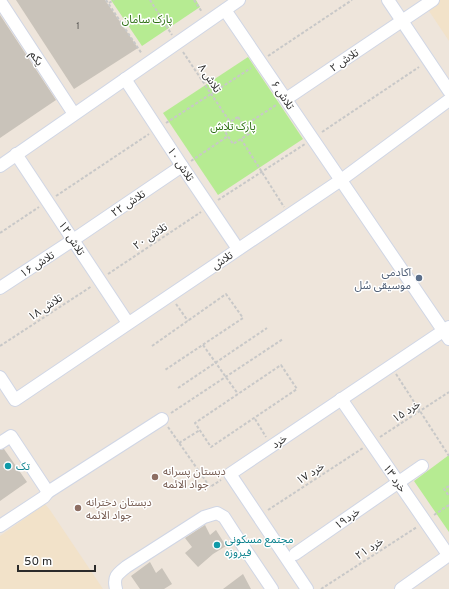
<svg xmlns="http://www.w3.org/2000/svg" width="449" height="589" font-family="Overpass,'Noto Sans Arabic',sans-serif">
<rect width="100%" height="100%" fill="#eee5db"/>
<g fill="#f2e2c9">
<polygon points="434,0 449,0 449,41 425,5"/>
<polygon points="45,504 50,510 103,589 0,589 0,536"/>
</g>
<g fill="#b6eb92">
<polygon points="111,0 196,0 200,7 142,46"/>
<polygon points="248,57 303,139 218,195 163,113"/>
<polygon points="449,455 449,532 414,481"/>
</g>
<g fill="#c9c3ba">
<polygon points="16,0 105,0 138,48 74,89"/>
<polygon points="0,15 56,100 0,138"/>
<polygon points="4,449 27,482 0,501 0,450"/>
<polygon points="205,525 210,535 216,530 226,546 213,554 198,567 185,553 192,547 185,538"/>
<polygon points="150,562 156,573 162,568 172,584 164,589 140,589 131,576"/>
<polygon points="243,574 251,589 223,589"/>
</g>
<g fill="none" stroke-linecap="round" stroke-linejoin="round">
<g stroke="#d0d6e5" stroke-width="14">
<g id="minor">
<polyline points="388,0 449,91"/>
<polyline points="0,1 74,114"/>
<polyline points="225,10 449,339"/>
<polyline points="125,79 182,166 238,249"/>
<polyline points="286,99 433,0"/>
<polyline points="16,154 128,323"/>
<polyline points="0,166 239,0"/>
<polyline points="0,288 73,240 182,166"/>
<polyline points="0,377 15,400 341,180 449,100"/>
<polyline points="341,399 449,556"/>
<polyline points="0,443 11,436 48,492 44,497 0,526"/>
<polyline points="48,492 162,419"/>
<polyline points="295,554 422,466"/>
<path d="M116 589C113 577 117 574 126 567L193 524 204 517 217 513 224 517 235 534 272 589"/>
<polyline points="307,589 230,474 449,327"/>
<polyline points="401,589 449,555"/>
</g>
</g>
<g stroke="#c8c8c8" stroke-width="2" stroke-dasharray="3 2" stroke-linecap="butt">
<polyline points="106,0 142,54"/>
<polyline points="150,0 172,35"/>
<polyline points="194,0 202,12"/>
<polyline points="109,3 114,0"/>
<polyline points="183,52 230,122"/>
<polyline points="268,56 352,0"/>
<polygon points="238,117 249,134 233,144 222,127"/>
<polyline points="166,123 251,68"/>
<polyline points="244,126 276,105"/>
<polyline points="322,132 419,67"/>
<polyline points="241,139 284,207"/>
<polyline points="191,161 228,136"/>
<polyline points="56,196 149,134"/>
<polyline points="218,200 305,144"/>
<polyline points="0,233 39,207"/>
<polyline points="108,274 201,212"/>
<polyline points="176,304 188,321"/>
<polyline points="203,345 238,394"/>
<polyline points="0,346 92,286"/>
<polyline points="152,346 226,294 243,318 165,370"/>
<polygon points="281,365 297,389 211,447 195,423"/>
<polyline points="396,374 449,456"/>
<polyline points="178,388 267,328"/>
<polyline points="171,413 283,339"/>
<polyline points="255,419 266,437"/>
<polyline points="168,427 210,487 221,480"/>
<polyline points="380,437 449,392"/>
<polyline points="179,443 200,430"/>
<polyline points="449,486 444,489 449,496"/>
<polyline points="268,510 363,448"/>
<polyline points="434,515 449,505"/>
<polyline points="321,589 417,527"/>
</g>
<use href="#minor" stroke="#fff" stroke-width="12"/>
</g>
<circle fill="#5c6f8a" stroke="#fff" stroke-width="1.5" cx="419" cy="278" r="4"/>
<g fill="#0f9aa8" stroke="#fff" stroke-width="1.5">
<circle cx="8" cy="466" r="4"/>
<circle cx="217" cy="545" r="4"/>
</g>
<g fill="#8d6e63" stroke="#fff" stroke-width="1.5">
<circle cx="155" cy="477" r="4"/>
<circle cx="78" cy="508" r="4"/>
</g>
<g text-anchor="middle" stroke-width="3" stroke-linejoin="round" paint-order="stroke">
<g font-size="9" fill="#52514f">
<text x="78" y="29">1</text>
</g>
<g font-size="11" fill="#2c7012" stroke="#fff">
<text x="147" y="23">پارک سامان</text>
<text x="233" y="130">پارک تلاش</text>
</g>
<g font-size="11" fill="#2b2b2b" stroke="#fff">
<text transform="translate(37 58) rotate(57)" y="4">یکم</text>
<text transform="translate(344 60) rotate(-34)" y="4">تلاش ۲</text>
<text transform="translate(210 78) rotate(56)" y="4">تلاش ۸</text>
<text transform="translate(283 95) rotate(56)" y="4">تلاش ۶</text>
<text transform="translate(181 164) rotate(56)" y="4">تلاش ۱۰</text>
<text transform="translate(128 203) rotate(-34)" y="4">تلاش ۲۲</text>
<text transform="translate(150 236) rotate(-34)" y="4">تلاش ۲۰</text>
<text transform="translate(72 238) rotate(57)" y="4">تلاش ۱۲</text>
<text transform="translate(222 260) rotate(-34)" y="4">تلاش</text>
<text transform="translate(37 264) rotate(-33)" y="4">تلاش ۱۶</text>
<text transform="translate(45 307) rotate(-34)" y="4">تلاش ۱۸</text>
<text transform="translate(406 411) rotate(-33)" y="4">خرد ۱۵</text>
<text transform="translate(279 441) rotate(-34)" y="4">خرد</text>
<text transform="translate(310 473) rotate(-33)" y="4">خرد ۱۷</text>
<text transform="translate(395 478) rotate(55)" y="4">خرد ۱۳</text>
<text transform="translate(347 518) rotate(-35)" y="4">خرد۱۹</text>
<text transform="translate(369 548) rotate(-33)" y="4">خرد ۲۱</text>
</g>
<g font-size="11" fill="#4e5e75" stroke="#fff" text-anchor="end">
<text x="411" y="276">آکادمی<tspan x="411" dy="13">موسیقی سُل</tspan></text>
</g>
<g font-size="11" fill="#0d838f" stroke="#fff" text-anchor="start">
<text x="16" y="470">تک</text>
<text x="225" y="543">مجتمع مسکونی<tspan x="225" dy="13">فیروزه</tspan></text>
</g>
<g font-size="11" fill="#785e54" stroke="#fff" text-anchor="start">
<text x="163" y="475">دبستان پسرانه<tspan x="163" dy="13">جواد الائمه</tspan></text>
<text x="86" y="506">دبستان دخترانه<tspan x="86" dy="13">جواد الائمه</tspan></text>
</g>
</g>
<path d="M18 565v6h77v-6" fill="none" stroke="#2b2b2b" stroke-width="2"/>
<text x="24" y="565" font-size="12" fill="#2b2b2b" stroke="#ffffff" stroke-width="3" paint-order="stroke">50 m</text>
</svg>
